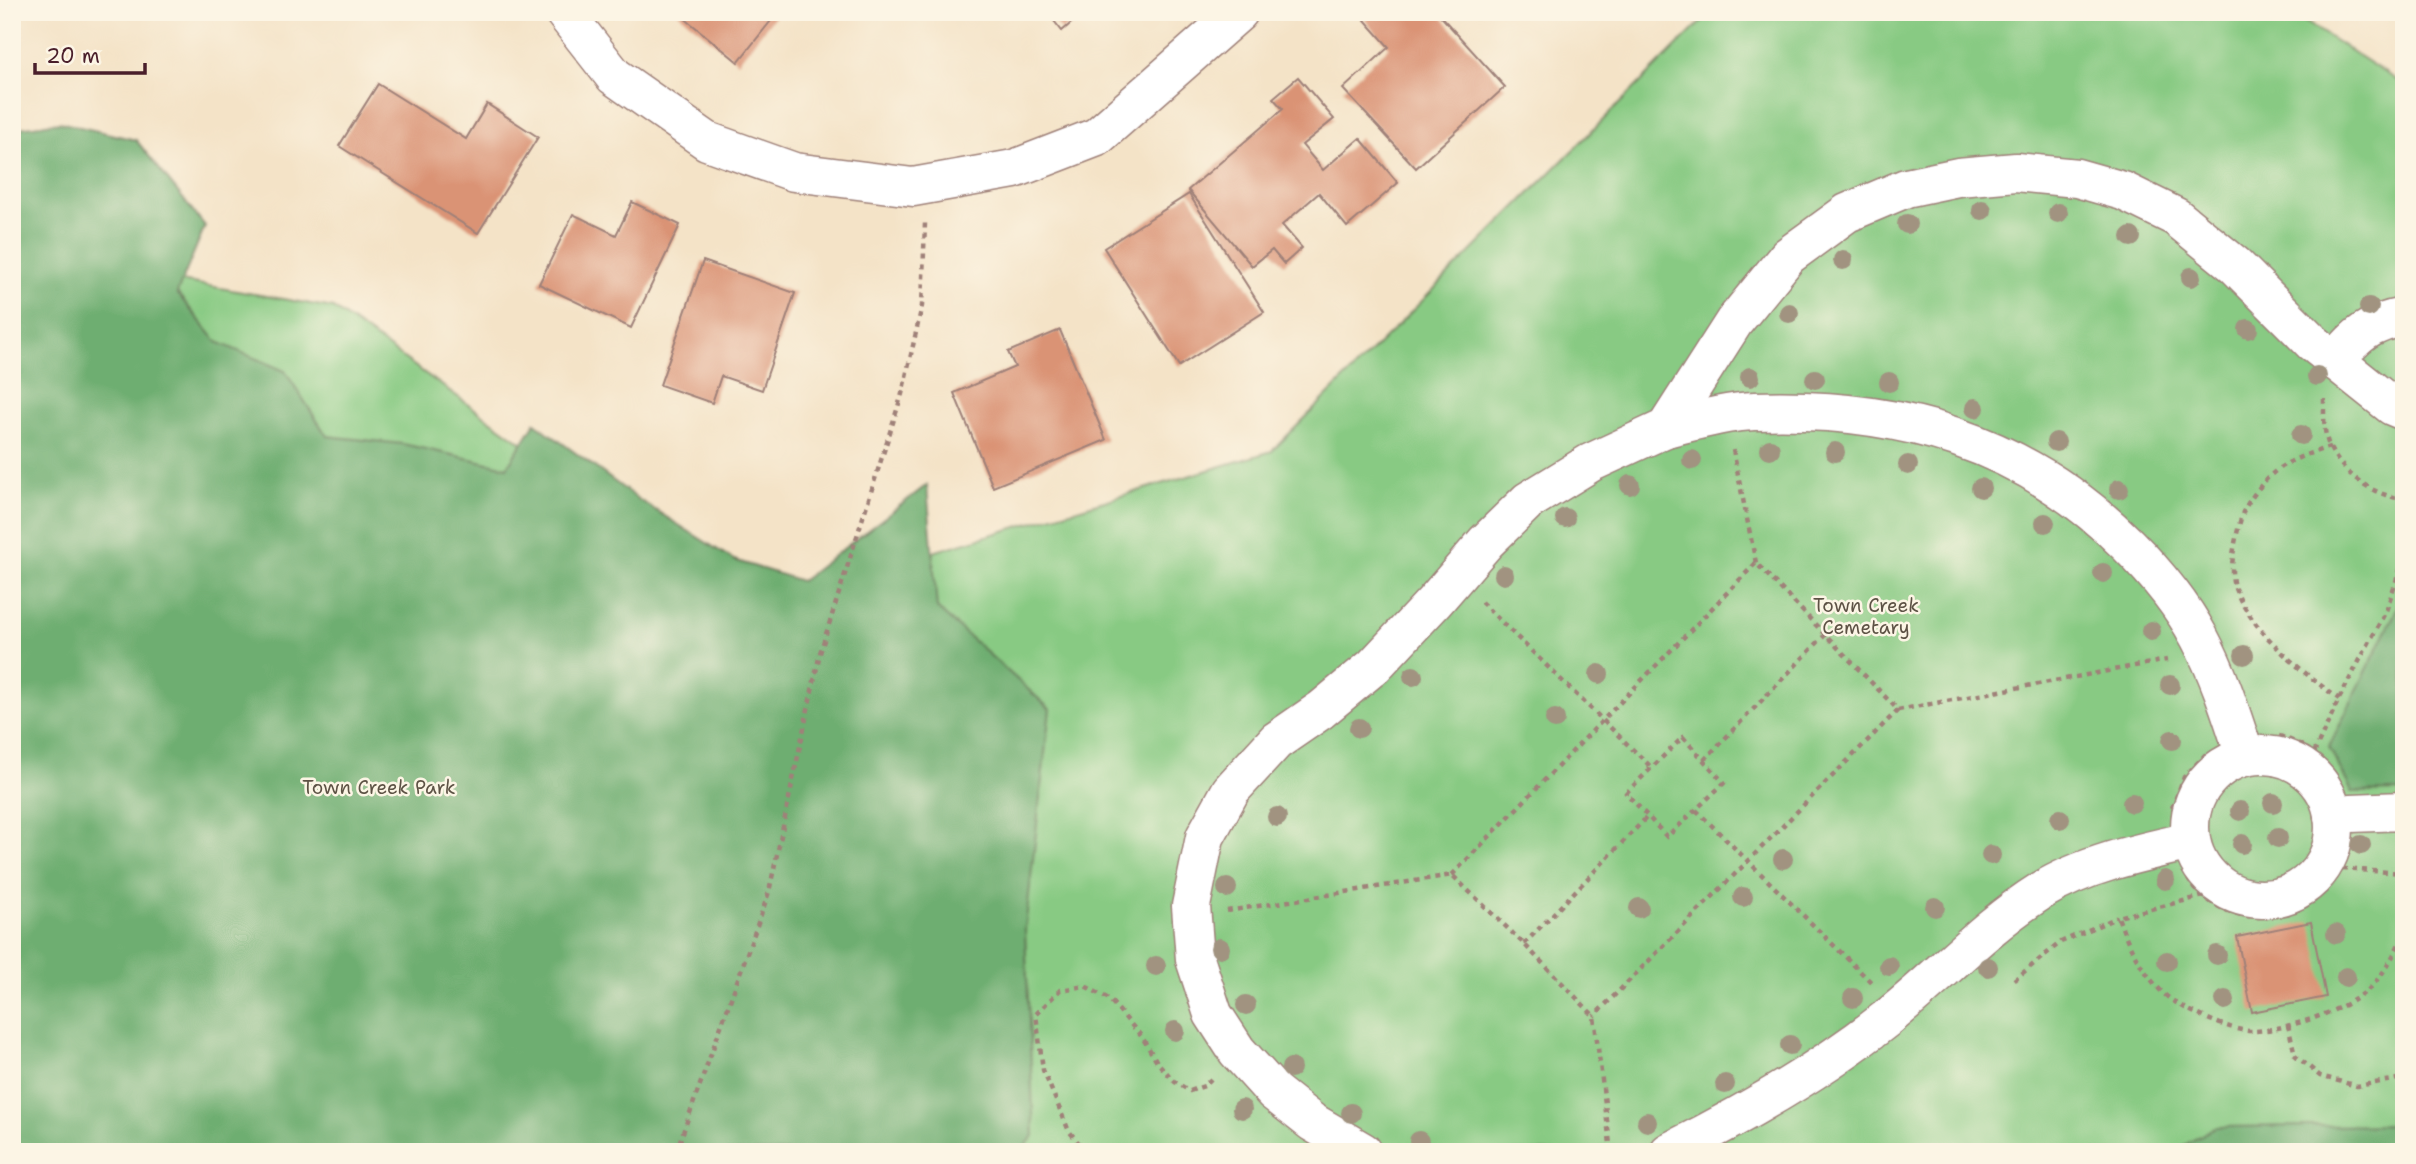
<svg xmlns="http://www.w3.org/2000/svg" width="2416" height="1164" font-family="'Shantell Sans',sans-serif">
<rect width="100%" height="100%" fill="#fcf5e5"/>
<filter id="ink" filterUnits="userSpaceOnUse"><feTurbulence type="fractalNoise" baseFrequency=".0143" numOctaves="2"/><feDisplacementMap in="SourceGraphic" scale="14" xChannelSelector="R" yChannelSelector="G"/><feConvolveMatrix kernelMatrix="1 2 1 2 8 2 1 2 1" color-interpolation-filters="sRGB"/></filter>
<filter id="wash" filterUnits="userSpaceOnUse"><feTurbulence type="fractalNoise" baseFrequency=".00686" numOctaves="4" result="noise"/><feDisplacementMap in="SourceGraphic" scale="28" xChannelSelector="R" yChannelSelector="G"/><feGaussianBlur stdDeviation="1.57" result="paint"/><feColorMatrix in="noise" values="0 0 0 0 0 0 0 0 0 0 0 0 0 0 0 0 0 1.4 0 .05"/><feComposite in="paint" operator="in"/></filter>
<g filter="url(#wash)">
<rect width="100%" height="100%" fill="#f4e3c7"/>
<polygon fill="#88ca83" stroke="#697457" stroke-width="2" points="1711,12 2290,12 2404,85 2404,1152 12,1152 12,251 333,308 752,606 1272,451"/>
<g fill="#6eae71" stroke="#5c664e" stroke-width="2">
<polygon points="59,122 136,140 205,226 177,293 217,342 285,371 327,436 403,444 507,467 535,423 638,499 734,560 801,581 927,485 937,608 1050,709 1025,930 1034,1136 1020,1152 12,1152 12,129"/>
<polygon points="2404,590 2404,791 2352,792 2329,747 2394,615"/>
<polygon points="2404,1125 2404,1152 2173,1152 2215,1127"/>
</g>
<g id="blocks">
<g fill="#da9375">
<polygon points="677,12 778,12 738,62"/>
<polygon points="1047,12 1084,12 1062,31"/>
<polygon points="1373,12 1437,12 1505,87 1416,168 1343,89 1389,47 1365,20"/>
<polygon points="1298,77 1334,119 1302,145 1323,170 1360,138 1398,183 1347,227 1319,193 1282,225 1302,248 1284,264 1272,250 1252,266 1188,190 1283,109 1273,98"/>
<polygon points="378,84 466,139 487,104 538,137 478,233 339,146"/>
<polygon points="1189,194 1264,312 1179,366 1104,248"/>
<polygon points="632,202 680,225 631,328 539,284 573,214 616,235"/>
<polygon points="703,261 795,293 762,390 721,376 712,403 660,385"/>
<polygon points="1060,330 1106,440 993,487 954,393 1015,367 1008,352"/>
<polygon points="2311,922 2326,997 2252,1012 2237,937"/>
</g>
</g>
</g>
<g filter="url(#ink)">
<use href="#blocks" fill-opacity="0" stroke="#9f8179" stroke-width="2"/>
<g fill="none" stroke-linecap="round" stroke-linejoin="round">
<g stroke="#9f8179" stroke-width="41">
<g id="minor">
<polyline points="564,12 614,76 707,141 794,172 913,187 1014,169 1097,137 1239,12"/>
<path d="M2335 361C2356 335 2370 323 2404 317"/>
<path d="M1666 428C1695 421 1725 412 1755 411 1899 406 2024 441 2128 545 2155 572 2181 603 2199 637 2219 674 2232 716 2245 756"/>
<circle cx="2262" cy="827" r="72"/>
<polyline points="2333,816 2351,813 2404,811"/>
<polyline points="1363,1152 1312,1122 1274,1092 1237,1051 1213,1014 1195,959 1191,906 1205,837 1231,790 1276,741 1321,710 1374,666 1434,602 1486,542 1528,501 1590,463 1666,428 1734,322 1788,256 1847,213 1906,188 1958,177 2016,172 2077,178 2123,191 2176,217 2235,265 2313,343 2392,406 2404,411"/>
<path d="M1669 1152C1745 1114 1819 1072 1886 1019 1938 978 1984 927 2041 891 2085 864 2142 852 2191 841"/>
</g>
</g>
<g stroke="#9f8179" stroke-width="4.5" stroke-dasharray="5 5" stroke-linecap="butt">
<path d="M2324 399C2324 414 2323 433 2330 448 2344 475 2374 496 2404 499"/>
<path d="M2330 447C2311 453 2287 460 2272 474 2264 480 2247 503 2243 512 2237 530 2228 568 2234 586 2250 630 2302 672 2339 699"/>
<polyline points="1733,450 1756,563"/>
<polyline points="1481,602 1652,768"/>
<polyline points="1898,710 2167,660"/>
<path d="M2279 736C2305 744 2320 756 2337 777"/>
<polygon points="1683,737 1724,783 1667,837 1626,793"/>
<polyline points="2314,753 2339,699 2386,611 2404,557"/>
<polyline points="1704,760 1826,634"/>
<polyline points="2172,808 2184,777 2206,754"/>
<polyline points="1696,810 1872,983"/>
<polyline points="2342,869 2404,873"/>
<polyline points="1452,875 1756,563 1898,710 1594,1016"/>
<path d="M2188 879C2217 924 2287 930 2324 892 2336 880 2343 866 2348 851"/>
<path d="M2204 896 2118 917C2128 945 2142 972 2164 994 2179 1008 2232 1032 2252 1031 2284 1031 2348 1010 2371 987 2386 971 2396 952 2404 932"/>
<polyline points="1227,911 1452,875 1524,944 1594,1016 1611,1152"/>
<polyline points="1524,944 1648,816"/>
<polyline points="2014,980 2061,942 2118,917"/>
<polyline points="2288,1025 2295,1055 2320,1076 2357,1086 2404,1078"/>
<polyline points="676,1152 769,892 820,653 902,394 922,306 925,223"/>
<polyline points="1086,1152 1069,1131 1043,1070 1036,1014 1060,990 1085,986 1109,999 1142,1037 1157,1062 1175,1082 1190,1091 1204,1086 1211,1079"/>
</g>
<use href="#minor" stroke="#fff" stroke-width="38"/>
</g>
<g fill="#a19380">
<circle cx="1982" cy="210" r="10"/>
<circle cx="2058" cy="213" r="10"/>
<circle cx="1907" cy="224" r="10"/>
<circle cx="2131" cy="237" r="10"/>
<circle cx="1843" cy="260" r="10"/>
<circle cx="2191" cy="277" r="10"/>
<circle cx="2369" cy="307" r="10"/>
<circle cx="1789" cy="313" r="10"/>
<circle cx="2248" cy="329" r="10"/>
<circle cx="2317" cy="376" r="10"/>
<circle cx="1750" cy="377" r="10"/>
<circle cx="1815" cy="379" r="10"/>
<circle cx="1889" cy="382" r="10"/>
<circle cx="1975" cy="408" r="10"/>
<circle cx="2301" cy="435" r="10"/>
<circle cx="2056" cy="442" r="10"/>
<circle cx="1770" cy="449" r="10"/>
<circle cx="1835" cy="452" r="10"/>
<circle cx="1692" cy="460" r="10"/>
<circle cx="1908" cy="465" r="10"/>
<circle cx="1630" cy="485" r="10"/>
<circle cx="1981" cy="488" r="10"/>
<circle cx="2119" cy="489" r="10"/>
<circle cx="1565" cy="518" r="10"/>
<circle cx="2045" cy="523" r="10"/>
<circle cx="2103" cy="573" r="10"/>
<circle cx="1504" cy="575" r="10"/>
<circle cx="2151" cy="631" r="10"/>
<circle cx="2244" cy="655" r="10"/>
<circle cx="1599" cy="674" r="10"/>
<circle cx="1413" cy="676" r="10"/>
<circle cx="2170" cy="685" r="10"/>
<circle cx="1555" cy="719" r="10"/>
<circle cx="1359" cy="728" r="10"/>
<circle cx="2172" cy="740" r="10"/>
<circle cx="2132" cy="803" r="10"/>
<circle cx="2273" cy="803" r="10"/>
<circle cx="2240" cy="811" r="10"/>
<circle cx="1277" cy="817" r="10"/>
<circle cx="2060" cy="819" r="10"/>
<circle cx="2278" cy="838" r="10"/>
<circle cx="2242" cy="844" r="10"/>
<circle cx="2361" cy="845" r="10"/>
<circle cx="1991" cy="855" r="10"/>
<circle cx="1783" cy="859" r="10"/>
<circle cx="2165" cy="880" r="10"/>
<circle cx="1227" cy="888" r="10"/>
<circle cx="1743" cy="897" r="10"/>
<circle cx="1935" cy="907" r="10"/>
<circle cx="1639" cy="908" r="10"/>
<circle cx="2336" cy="934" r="10"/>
<circle cx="1220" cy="948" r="10"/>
<circle cx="2217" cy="955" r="10"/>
<circle cx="2167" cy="961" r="10"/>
<circle cx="1156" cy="966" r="10"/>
<circle cx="1889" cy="966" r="10"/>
<circle cx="1988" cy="967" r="10"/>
<circle cx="2346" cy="977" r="10"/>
<circle cx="1853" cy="998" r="10"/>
<circle cx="2225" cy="1000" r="10"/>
<circle cx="1246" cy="1005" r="10"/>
<circle cx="1175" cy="1031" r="10"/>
<circle cx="1790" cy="1045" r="10"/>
<circle cx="1291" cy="1068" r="10"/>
<circle cx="1725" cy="1084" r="10"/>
<circle cx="1242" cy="1109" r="10"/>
<circle cx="1351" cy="1113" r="10"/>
<circle cx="1647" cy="1122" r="10"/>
<circle cx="1419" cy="1141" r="10"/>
</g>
</g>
<g text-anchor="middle" stroke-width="5" stroke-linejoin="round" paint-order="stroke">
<g font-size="19" fill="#5d5245" stroke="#fcf5e5">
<text x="1866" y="612">Town Creek<tspan x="1866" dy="22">Cemetary</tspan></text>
<text x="379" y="794">Town Creek Park</text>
</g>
</g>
<rect width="2416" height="1164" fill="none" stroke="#fcf5e5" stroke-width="42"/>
<path d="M35 63v10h110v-10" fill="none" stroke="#4a1f2b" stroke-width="3.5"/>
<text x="46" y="63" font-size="21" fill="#4a1f2b" stroke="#fcf5e5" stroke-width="5" paint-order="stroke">20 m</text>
</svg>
